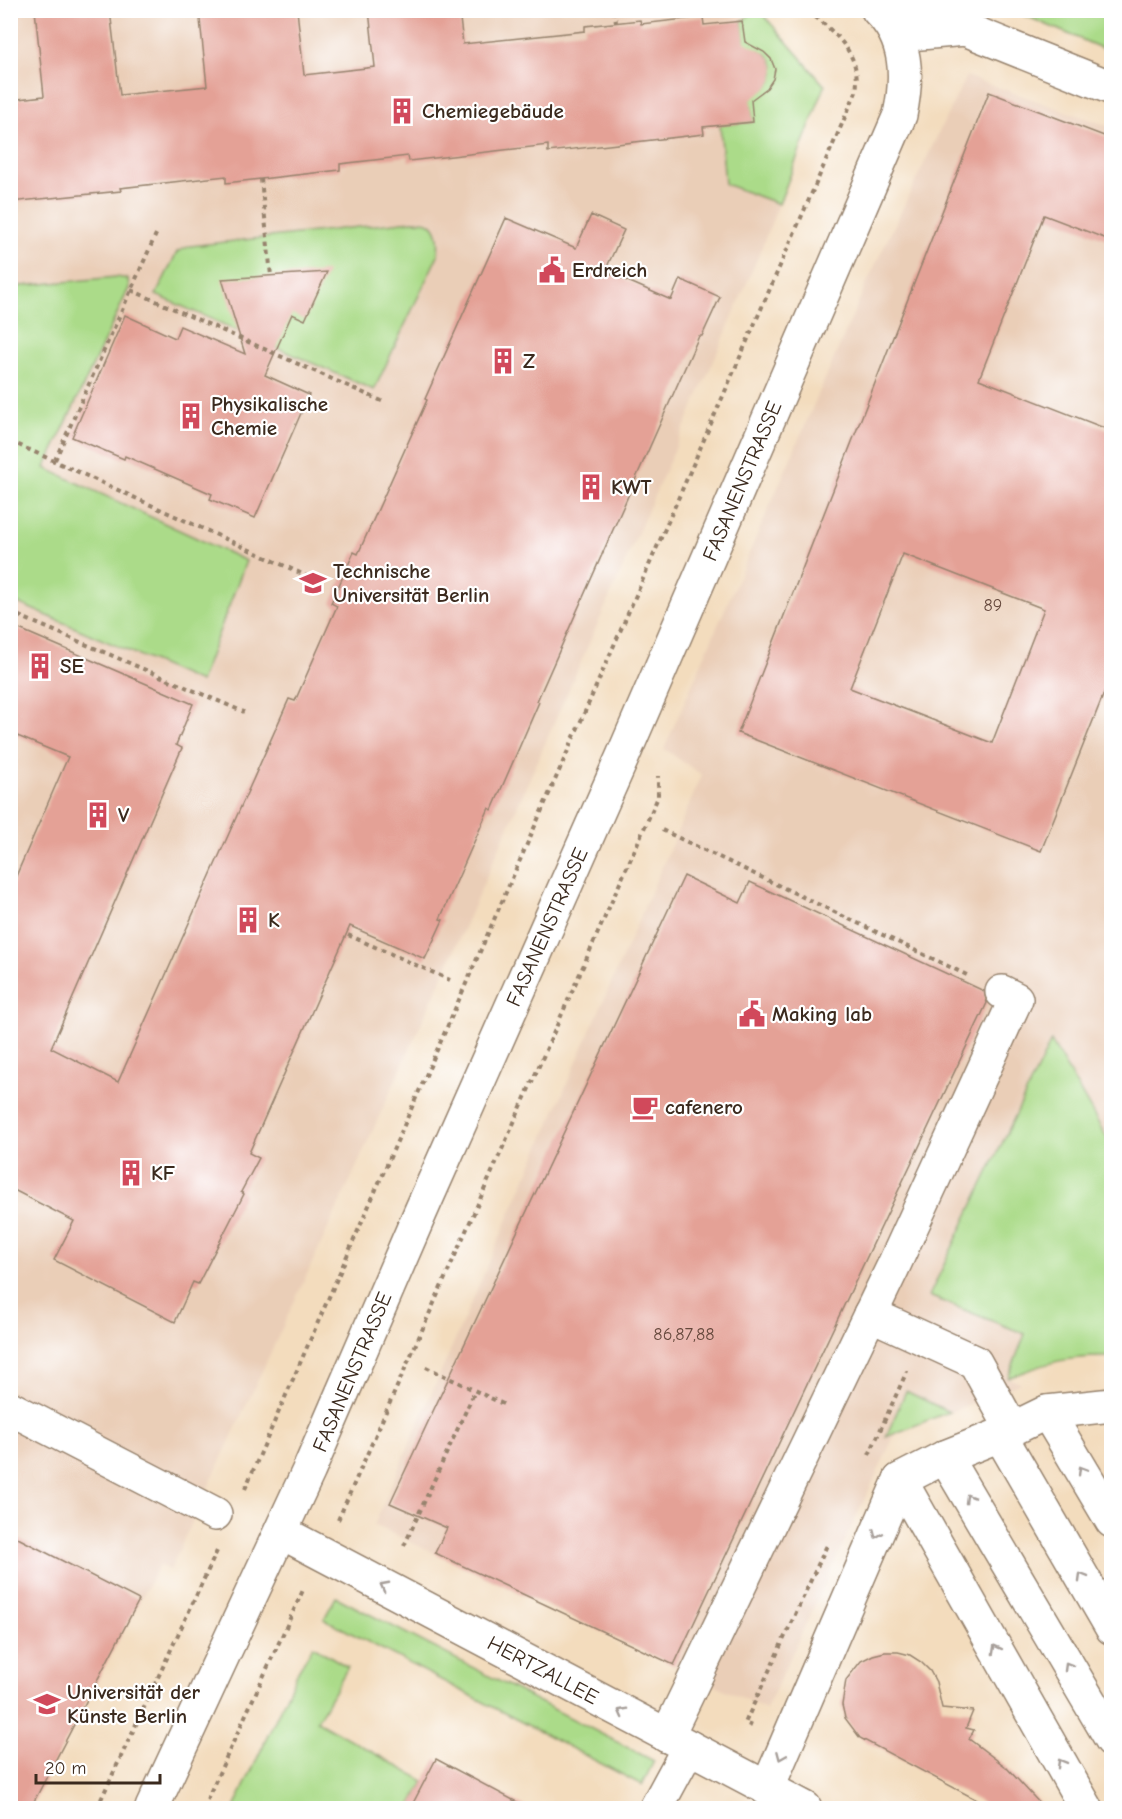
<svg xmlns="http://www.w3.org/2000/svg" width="1122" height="1819" font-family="'Comic Neue',sans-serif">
<rect width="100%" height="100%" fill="#fff"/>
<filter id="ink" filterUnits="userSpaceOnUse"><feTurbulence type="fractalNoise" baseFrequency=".0167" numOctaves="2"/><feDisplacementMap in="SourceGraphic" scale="12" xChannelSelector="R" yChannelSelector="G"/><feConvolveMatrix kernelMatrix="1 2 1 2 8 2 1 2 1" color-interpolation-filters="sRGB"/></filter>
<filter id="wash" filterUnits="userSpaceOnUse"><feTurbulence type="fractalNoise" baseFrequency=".008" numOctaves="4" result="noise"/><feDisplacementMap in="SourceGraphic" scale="24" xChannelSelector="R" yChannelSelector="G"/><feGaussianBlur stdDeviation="1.35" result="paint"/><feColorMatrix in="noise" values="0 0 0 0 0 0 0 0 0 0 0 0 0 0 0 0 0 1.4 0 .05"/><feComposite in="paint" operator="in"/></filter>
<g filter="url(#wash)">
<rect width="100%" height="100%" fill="#f3dcbd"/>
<g fill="#eaceb7">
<polygon points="11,11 760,11 825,86 758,257 721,344 445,971 351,1179 170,1570 159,1565 30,1808 11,1808"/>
<polygon points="966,76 1111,127 1111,1357 1084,1356 1047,1362 1009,1378 1021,1383 895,1435 766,1709 374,1525 702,775 664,749 868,280"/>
</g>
<g fill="#abdb89" stroke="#738254" stroke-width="1.5">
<path d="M755 11H760L825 86 779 204 725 184 720 125 753 122 750 95C785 88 781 46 745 48L742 21Z"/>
<polygon points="1014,11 1095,11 1111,17 1111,52"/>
<path d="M412 221C416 221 424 221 428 222 440 228 439 244 438 255L374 390 156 295 177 252 190 246Z"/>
<polygon points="116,277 128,279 129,288 45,468 246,561 200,682 11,600 11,287"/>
<path d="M1051 1041 1111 1145V1357C1068 1356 1048 1362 1008 1378L1025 1334 929 1296Z"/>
<polygon points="906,1391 949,1412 886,1437"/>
<polygon points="336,1597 654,1761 642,1785 324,1619"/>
<polygon points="313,1646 348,1667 317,1721 424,1781 410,1808 234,1808 298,1671"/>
</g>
<g id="blocks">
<g fill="#e4a196" fill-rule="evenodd">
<polygon points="35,10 110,10 120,95 207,86 199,10 297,10 304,75 375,67 369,10 459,10 463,44 585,31 585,26 640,20 641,24 703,17 704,25 742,21 745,42 764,52 771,59 775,69 773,79 767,88 751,100 753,122 703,127 704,134 548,152 548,145 409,161 408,156 340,164 340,170 261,179 226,183 226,176 120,188 121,191 10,202 10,100 44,96"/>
<path d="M989 92 1112 139V241L1044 215 979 379 1112 431V673L1041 851 738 733ZM903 554 1044 609 992 743 850 688Z"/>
<polygon points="591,215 624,230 605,271 671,300 680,279 720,297 702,336 699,336 537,701 539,702 492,810 489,808 440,919 443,920 425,959 350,926 249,1153 259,1158 241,1192 244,1194 198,1284 193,1282 175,1322 54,1260 74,1221 10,1188 10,890 68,757 10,733 10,625 193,704 176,745 182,748 51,1048 118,1082 289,699 295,701 337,606 331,603 354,552 358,554 427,400 425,399 506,218 576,248"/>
<polygon points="327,272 305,320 292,314 265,375 309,395 255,518 210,499 212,494 125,456 124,459 72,437 125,315 175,338 180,326 245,354 222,279"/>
<polygon points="684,876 740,903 750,882 984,991 987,1003 674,1665 435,1553 447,1528 390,1503"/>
<polygon points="10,1534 139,1600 30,1809 10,1809"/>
<polygon points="885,1652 898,1652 910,1655 921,1662 930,1671 936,1682 942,1708 973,1711 966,1728 974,1730 969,1739 1006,1767 1045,1809 994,1809 860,1738 845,1718 842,1705 846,1680 861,1661 873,1655"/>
<polygon points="436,1759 530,1809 410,1809"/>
</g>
</g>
</g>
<g filter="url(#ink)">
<use href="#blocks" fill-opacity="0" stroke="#97836e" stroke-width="1.5"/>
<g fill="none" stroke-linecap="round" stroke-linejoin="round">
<g stroke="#97836e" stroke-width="36">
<g id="minor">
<polyline points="898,35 965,29 1112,88"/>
<polyline points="870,1314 975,1362 1012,1429"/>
<polyline points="10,1408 215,1514"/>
<polyline points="1047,1412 1112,1521"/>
<polyline points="1000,1435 1112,1628"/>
<polyline points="945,1457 1112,1740"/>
<polyline points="900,1480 1086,1808"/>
<polyline points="281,1532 805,1808"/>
<polyline points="667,1736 893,1267 1016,999 1002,992"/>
<polyline points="767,1789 900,1480 945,1457 1000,1435 1047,1412 1112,1405"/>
<path d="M152 1808 309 1470 421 1211 623 756 900 115C908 77 908 39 878 10"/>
<polyline points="656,1808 689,1747"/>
</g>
</g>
<g stroke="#97836e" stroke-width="4" stroke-dasharray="4.5 4.5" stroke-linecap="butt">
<polyline points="614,10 616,22"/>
<polyline points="261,179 271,276"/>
<polyline points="131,290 384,402"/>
<polyline points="10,441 307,576"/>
<polyline points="55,460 157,232"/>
<polyline points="10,612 244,712"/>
<polyline points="662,830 969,976"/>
<polyline points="348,935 450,980"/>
<polyline points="426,1367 505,1405"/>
<polyline points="869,1455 907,1371"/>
<path d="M245 1489 856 92C862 53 835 33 807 10"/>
<polyline points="338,1520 658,797 658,776"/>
<polyline points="404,1546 475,1391"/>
<polyline points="752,1726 745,1723 828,1543"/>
<polyline points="97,1808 217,1551"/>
<polyline points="203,1808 304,1588"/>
</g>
<use href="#minor" stroke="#fff" stroke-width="33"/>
</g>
<defs><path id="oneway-chevron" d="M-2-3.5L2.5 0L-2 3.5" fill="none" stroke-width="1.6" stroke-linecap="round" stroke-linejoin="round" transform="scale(1.5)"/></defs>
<g stroke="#a79f9a">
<use href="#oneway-chevron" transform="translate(1082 1470) rotate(-121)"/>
<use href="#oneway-chevron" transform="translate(969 1498) rotate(-120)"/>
<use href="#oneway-chevron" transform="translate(877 1534) rotate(113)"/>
<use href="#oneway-chevron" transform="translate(1082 1577) rotate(-120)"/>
<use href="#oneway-chevron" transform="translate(384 1586) rotate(-152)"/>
<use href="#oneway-chevron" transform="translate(996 1649) rotate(-119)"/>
<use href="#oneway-chevron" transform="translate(1068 1666) rotate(-120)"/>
<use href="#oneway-chevron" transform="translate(622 1712) rotate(-152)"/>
<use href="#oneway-chevron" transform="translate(781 1756) rotate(113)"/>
<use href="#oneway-chevron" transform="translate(1061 1763) rotate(-120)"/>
</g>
</g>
<defs>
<g id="building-bare" transform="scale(2.07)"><path d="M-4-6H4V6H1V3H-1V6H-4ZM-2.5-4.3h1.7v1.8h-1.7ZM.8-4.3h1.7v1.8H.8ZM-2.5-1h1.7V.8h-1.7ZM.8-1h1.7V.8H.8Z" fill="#d1495b" stroke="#fff" stroke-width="2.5" paint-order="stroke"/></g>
<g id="civic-bare" transform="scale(2.07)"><path d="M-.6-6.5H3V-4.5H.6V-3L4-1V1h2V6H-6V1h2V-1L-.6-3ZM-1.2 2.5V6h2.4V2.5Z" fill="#d1495b" stroke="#fff" stroke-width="2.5" paint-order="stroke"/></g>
<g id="university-bare" transform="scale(2.07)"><path d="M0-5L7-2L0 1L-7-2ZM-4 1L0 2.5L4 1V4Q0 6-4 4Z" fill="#d1495b" stroke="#fff" stroke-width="2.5" paint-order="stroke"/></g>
<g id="cafe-bare" transform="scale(2.07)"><path d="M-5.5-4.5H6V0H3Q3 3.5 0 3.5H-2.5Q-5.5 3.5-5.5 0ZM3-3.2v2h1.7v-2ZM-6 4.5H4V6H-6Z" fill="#d1495b" stroke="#fff" stroke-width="2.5" paint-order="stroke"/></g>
</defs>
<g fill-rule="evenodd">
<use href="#building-bare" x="402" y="111"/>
<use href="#civic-bare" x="552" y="270"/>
<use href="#building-bare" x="503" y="361"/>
<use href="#building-bare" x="191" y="416"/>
<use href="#building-bare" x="591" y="487"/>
<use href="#university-bare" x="313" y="583"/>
<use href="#building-bare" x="40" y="666"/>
<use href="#building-bare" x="98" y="815"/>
<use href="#building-bare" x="248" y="920"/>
<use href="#civic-bare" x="752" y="1014"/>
<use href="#cafe-bare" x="645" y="1107"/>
<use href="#building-bare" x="131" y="1173"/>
<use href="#university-bare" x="47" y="1704"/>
</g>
<g text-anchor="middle" stroke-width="4.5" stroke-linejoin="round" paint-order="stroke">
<g font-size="18" fill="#65483c">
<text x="993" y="611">89</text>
<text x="684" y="1340">86,87,88</text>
</g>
<g font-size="21" font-weight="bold" fill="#3b2a1e" stroke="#fff" text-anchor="start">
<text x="422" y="118">Chemiegebäude</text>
<text x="572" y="277">Erdreich</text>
<text x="523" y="368">Z</text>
<text x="211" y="411">Physikalische<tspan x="211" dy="24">Chemie</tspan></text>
<text x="611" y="494">KWT</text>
<text x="333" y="578">Technische<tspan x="333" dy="24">Universität Berlin</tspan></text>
<text x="60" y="673">SE</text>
<text x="118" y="822">V</text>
<text x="268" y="927">K</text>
<text x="772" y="1021">Making lab</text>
<text x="665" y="1114">cafenero</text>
<text x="151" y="1180">KF</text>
<text x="67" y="1699">Universität der<tspan x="67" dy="24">Künste Berlin</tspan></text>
</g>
<g font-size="21" fill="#3b2a1e" stroke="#fff">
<text transform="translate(742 481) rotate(-67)" y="7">FASANENSTRASSE</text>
<text transform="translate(547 927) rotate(-66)" y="7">FASANENSTRASSE</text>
<text transform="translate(352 1372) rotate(-67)" y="7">FASANENSTRASSE</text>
<text transform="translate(543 1670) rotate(28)" y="7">HERTZALLEE</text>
</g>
</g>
<rect width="1122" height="1819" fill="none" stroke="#fff" stroke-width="36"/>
<path d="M36 1774v9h124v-9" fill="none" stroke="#3b2a1e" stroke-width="3"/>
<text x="45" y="1774" font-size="18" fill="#3b2a1e" stroke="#ffffff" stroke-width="4.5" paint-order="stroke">20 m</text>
</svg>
